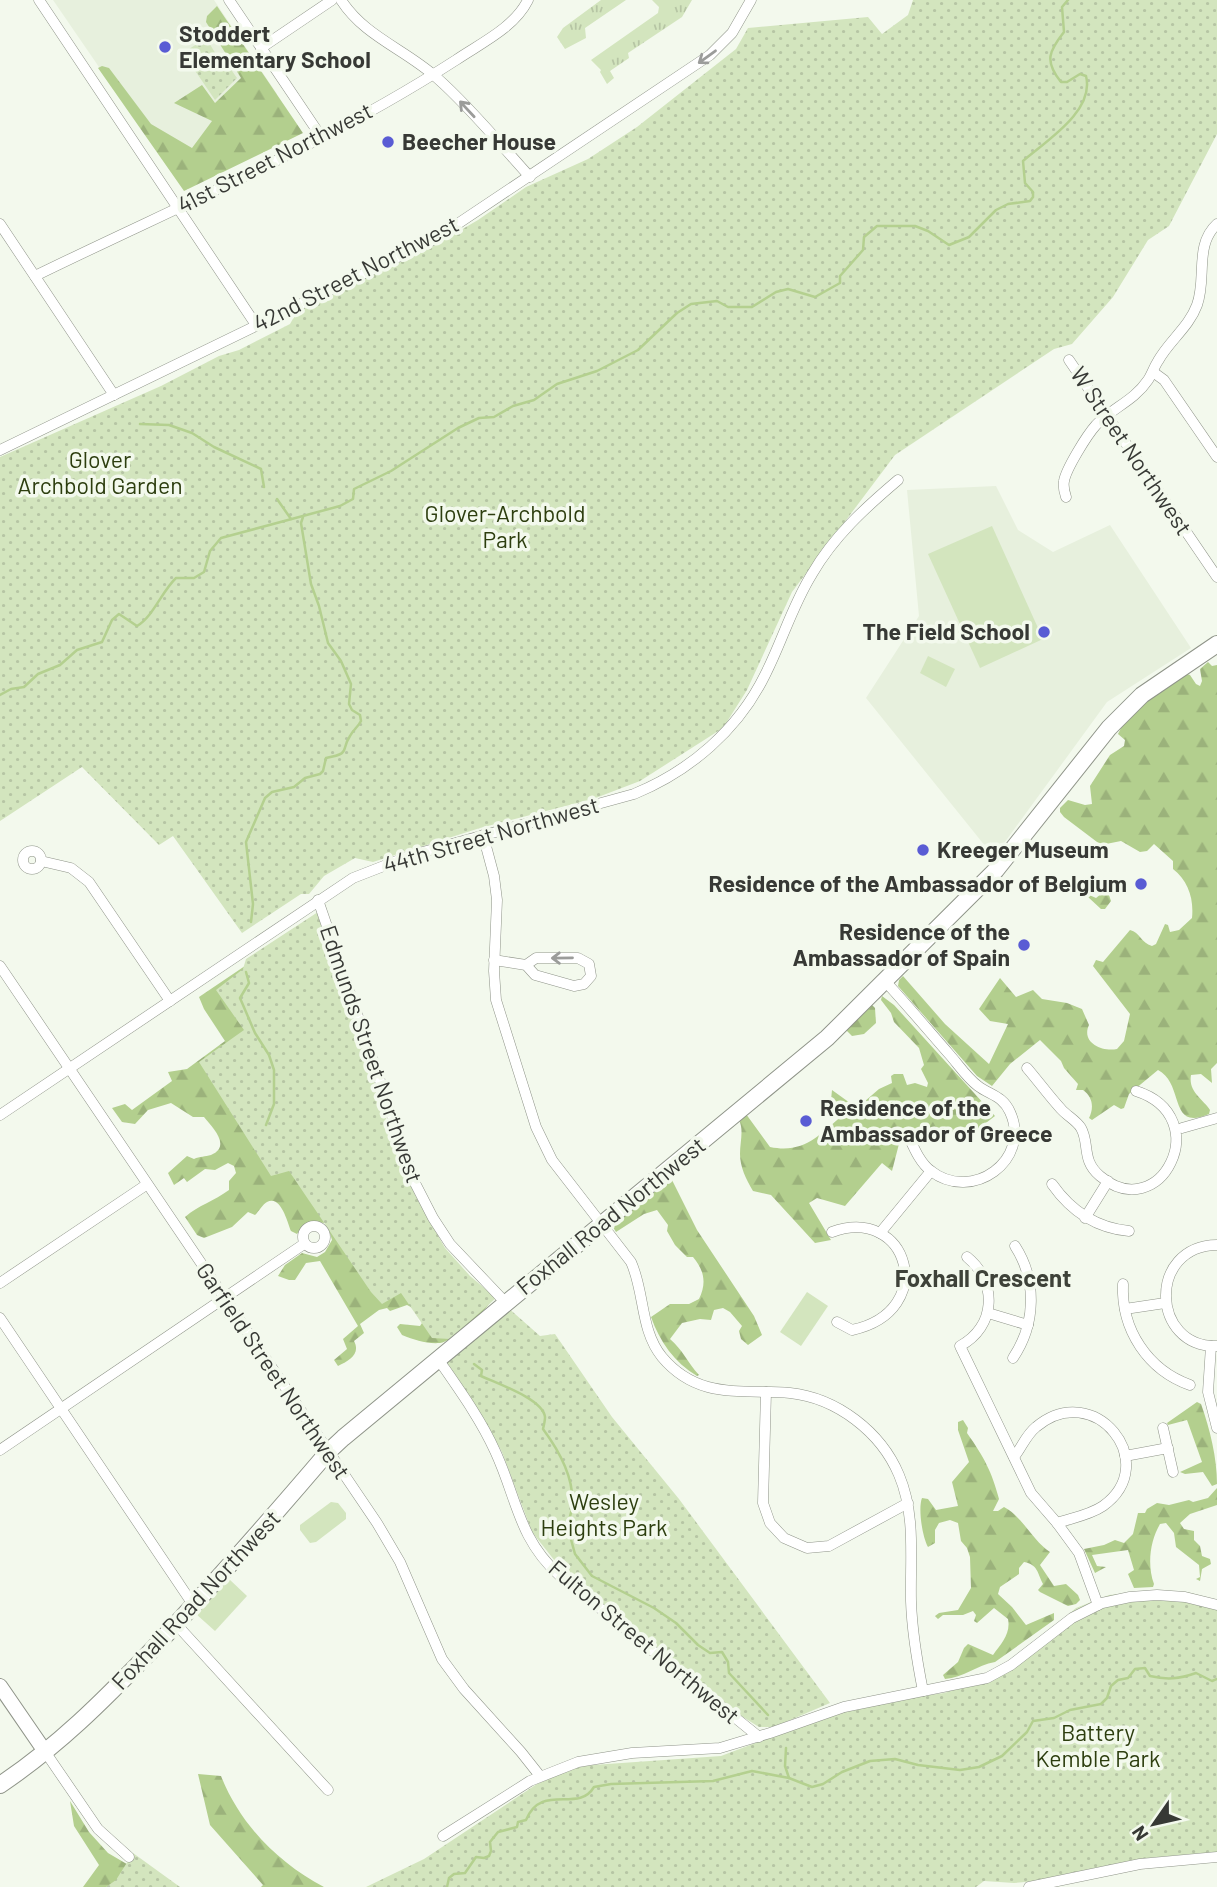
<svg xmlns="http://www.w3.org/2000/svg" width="1217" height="1887" font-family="Barlow,sans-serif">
<defs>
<pattern id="grass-tufts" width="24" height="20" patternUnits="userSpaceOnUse" patternTransform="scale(1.75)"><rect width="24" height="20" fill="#d3e5be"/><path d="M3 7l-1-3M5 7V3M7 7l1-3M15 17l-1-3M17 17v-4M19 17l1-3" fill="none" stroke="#b6c5a4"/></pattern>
<pattern id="forest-firs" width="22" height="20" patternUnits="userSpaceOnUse" patternTransform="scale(1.75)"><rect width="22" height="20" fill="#b3cf8e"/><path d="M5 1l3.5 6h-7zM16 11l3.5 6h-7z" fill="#9bb27b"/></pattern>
<pattern id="park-dots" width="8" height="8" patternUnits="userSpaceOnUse" patternTransform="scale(1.75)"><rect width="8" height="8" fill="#d3e5be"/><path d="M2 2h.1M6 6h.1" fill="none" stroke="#b6c5a4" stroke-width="1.8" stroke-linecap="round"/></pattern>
</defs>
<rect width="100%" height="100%" fill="#f3f9ed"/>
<g fill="#e7f0dd">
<polygon points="53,0 214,0 277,94 171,172"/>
<polygon points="996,486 1018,530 1053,552 1110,525 1191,648 1107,702 994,857 866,698 919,616 907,490"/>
</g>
<g fill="url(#grass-tufts)">
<polygon points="601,0 626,0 585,28 586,38 565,49 557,37 563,28"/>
<polygon points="652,0 692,0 682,17 628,53 629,58 610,71 614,78 607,84 600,72 601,70 591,60 658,13 659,7"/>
</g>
<g fill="url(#forest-firs)">
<polygon points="217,6 303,133 184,191 98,68 102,66 109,68 151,124 192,148 212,121 174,103 202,85 215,103 241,78 206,22 207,16"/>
<path d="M1208 662 1212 666 1217 665V1063L1211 1069 1212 1083 1201 1074 1191 1075C1188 1092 1203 1099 1210 1110L1209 1114C1168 1132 1185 1084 1158 1070L1129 1094 1124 1108 1121 1109 1114 1105 1092 1120 1089 1118C1094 1108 1093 1097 1083 1090H1076L1078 1084 1064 1068 1061 1061 1040 1040 1010 1064 992 1086 977 1076 898 986 899 980 903 976 945 1024 989 1064 1008 1024 990 1021 979 1009 1000 978 1016 997 1033 990 1042 999 1067 1003 1082 1009 1089 1025C1081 1042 1101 1052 1117 1049L1124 1041 1130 1014 1093 966 1096 960 1103 962 1130 930C1140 932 1141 943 1152 946L1156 944 1165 924 1168 925 1170 932 1179 930 1192 918C1194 898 1188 881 1173 869V861L1154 844 1147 851 1140 852 1121 841 1101 845 1064 817 1060 812V808L1068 800 1085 805 1092 804 1090 786 1110 755 1124 746 1125 740 1118 734C1130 708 1163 690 1187 674L1190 675 1196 684 1200 686 1202 681 1200 669Z"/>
<polygon points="1087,894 1096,898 1101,894 1109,895 1111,901 1105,909 1101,909 1088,897"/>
<path d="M313 920 408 1187 441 1245 491 1300C487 1311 452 1342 440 1343 426 1344 415 1340 402 1335L397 1327 400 1324 420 1326 422 1323C420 1315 415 1309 407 1305L390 1311 387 1308 379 1310 360 1324 364 1333 354 1341C361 1354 349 1361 338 1366L334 1360 347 1349 343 1339 358 1326 320 1261 306 1263 295 1280H289L278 1276 285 1265 302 1253 317 1257 325 1252 332 1240 329 1230 325 1223C312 1221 305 1222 297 1234L291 1231C288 1224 281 1194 267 1202 263 1204 259 1211 255 1215L248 1212 232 1227 204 1238 197 1235 185 1217C199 1205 214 1201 229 1190V1181L236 1173 234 1166 228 1163 215 1170 205 1169 187 1182 184 1178 174 1185 168 1173 187 1156 194 1159C200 1156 205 1157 211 1155 232 1146 212 1127 204 1117H193L171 1103 148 1110 135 1124 122 1122 112 1108 125 1104 132 1110 172 1081 168 1072 187 1069 225 1041 204 1009 199 997Z"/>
<path d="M882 996 894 1005 995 1116 969 1136 955 1131 945 1136C933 1129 918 1128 905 1132L900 1140 892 1171 882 1163 845 1206 817 1198 809 1203 831 1240 815 1243 771 1195 753 1191C746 1179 740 1167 740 1154 740 1142 744 1130 739 1120L746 1114 770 1147C804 1154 819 1135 843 1115L831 1100 832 1090 857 1108 879 1089 892 1083 891 1076 894 1074H903L907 1085 915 1083 927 1087 928 1083 921 1069 924 1065 919 1048 894 1022 891 1013 881 1000Z"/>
<polygon points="871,1004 875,1008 876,1023 864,1034 852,1036 846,1030"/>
<path d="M671 1178 697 1230 754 1316 762 1335 748 1345 741 1339 739 1331 742 1326 730 1312 723 1308 714 1310 711 1320 700 1319 682 1323 670 1339C682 1349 688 1363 699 1375L697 1376C674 1362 660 1342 651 1317L670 1304H689L699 1299C707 1283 704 1270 693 1257H687L675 1245 667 1231 668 1225 657 1210 644 1214 616 1232 611 1224Z"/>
<path d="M1197 1402 1201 1404C1210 1429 1217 1458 1217 1484L1212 1486 1203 1472 1185 1474 1180 1472 1202 1462 1187 1420 1168 1425 1167 1423Z"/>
<path d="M963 1420 968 1428 967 1433C984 1457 992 1472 999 1499L993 1511H998L1004 1507C1022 1516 1032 1540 1050 1552L1040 1565 1054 1586 1066 1584 1078 1595 1080 1600 1076 1604 1068 1606 1040 1592 1038 1590 1043 1584C1037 1572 1038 1565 1024 1562L1019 1568V1574L1000 1587 998 1594 1012 1607 1026 1625 1054 1613V1620L995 1662C977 1665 963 1678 945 1679L943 1675 958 1662 964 1648 968 1644 993 1655C1001 1644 1011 1634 1008 1619L994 1608 977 1623 974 1621 976 1615 973 1611 963 1615H943L938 1619 935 1616 939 1613 958 1610 971 1588 970 1557 967 1548 961 1541 958 1523 950 1520 939 1523 935 1530V1543L928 1547C922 1536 918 1508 922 1498L928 1499 936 1510 958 1506 952 1482 969 1462 958 1430V1422Z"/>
<path d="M1217 1488V1505L1190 1514 1180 1523 1184 1529 1194 1531V1540L1200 1546 1202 1556 1210 1559 1211 1564 1202 1569 1200 1581 1196 1579 1200 1577 1199 1565 1176 1547 1174 1533 1166 1523 1160 1524C1150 1541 1147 1565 1154 1584L1153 1587 1134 1588 1128 1574 1134 1570 1128 1550 1092 1555 1097 1566 1106 1567 1095 1573 1084 1549 1104 1545 1115 1540 1124 1543 1133 1534 1138 1513H1145L1147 1509 1157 1503 1169 1505 1189 1500 1193 1502 1208 1498Z"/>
<path d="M198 1774 221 1776C240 1824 278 1863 324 1887H261L263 1885 210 1825Z"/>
<polygon points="70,1801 89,1832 108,1853 166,1887 83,1887 99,1865 74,1826"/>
</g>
<g fill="url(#park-dots)">
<polygon points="913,0 1217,0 1217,134 1169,226 1148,240 1113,297 1072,344 1054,349 895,455 792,592 747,690 723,728 640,781 593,799 480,828 373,862 355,858 324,876 309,894 301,894 242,933 173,836 159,845 82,767 0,821 0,457 161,386 219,356 239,350 290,324 299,308 423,252 478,220 526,187 588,159 637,127 736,49 748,28 868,17 882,34 908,15"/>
<polygon points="206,38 219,59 225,61 237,78 215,100 183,53"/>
<polygon points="318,912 393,1139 415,1195 445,1248 470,1276 496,1298 450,1339 432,1338 401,1293 382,1304 371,1292 289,1171 271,1176 199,1062 244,1030 216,990 243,969 246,959"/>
<polygon points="506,1306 540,1336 555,1334 612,1417 679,1499 830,1703 774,1727 759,1727 735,1712 711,1690 646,1642 566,1575 532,1532 502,1452 480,1413 441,1354"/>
<polygon points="1149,1591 1187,1592 1217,1600 1217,1852 1148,1858 1049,1880 1014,1883 984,1881 976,1887 366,1887 424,1859 537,1784 579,1766 721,1756 853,1706 944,1693 997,1676 1076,1608 1109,1595"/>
<polygon points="133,1853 180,1887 106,1887 116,1880"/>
</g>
<g fill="#d3e5be">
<polygon points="992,526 1043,639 980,668 928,554"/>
<polygon points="928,656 955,669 946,687 920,673"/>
<polygon points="807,1292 828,1306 801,1346 780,1332"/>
<polygon points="331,1502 338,1503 346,1513 346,1519 316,1542 310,1543 300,1530 300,1525"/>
<polygon points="229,1579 247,1596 215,1631 196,1614"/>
</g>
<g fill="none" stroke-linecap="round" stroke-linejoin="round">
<g stroke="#b4d08f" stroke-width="2.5">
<polyline points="140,424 169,425 192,433 214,447 261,469 264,487"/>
<polyline points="277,499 291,519"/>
<path d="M0 695 11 689 24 687 38 674 60 665 77 650 102 642 112 620 119 614 137 626C153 617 162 591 176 578H194L204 572 210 551 221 538 340 506 353 499 354 489 391 471 458 428 479 418 494 417 513 406 534 400 557 384 597 371 638 350 677 313 691 304 717 301 728 307H752L776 292 788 289 815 297 840 283V276L863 250 864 237 877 226H915L928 231 949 245 969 237 996 210 1008 204 1030 201 1033 197V192L1025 183 1023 161C1046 141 1095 111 1086 76L1080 74 1067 82H1061C1044 61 1049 51 1064 32L1062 7 1068 0"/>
<path d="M251 922 253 904 246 842 265 798 272 792 294 787 305 778 320 774 323 771 326 758C352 753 340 751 350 736 353 730 358 727 361 721L360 715 352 710 349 704 351 684 341 661 328 643 319 606 311 584 301 523 303 517"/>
<polyline points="246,972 249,983 240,998 255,1033 269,1055 274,1070 274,1104 266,1125"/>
<path d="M474 1364 482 1370 481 1376C496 1383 543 1399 545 1417 545 1421 544 1425 543 1429 563 1456 582 1492 567 1525L575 1554 592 1576 654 1608 676 1623 698 1645 710 1653 722 1652 728 1662 729 1673 768 1715"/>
<polyline points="786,1748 785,1766 789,1778"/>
<path d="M447 1887 449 1878 454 1874 465 1873 476 1857 484 1858 489 1856 491 1851 490 1842 498 1832 517 1827 518 1822 526 1820C542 1782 578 1814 594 1787L611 1784 713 1781 752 1771 789 1778 812 1787 823 1784 842 1772 870 1761 895 1759 918 1765 960 1770 979 1767 1002 1756 1027 1732 1033 1721 1054 1718 1070 1710 1101 1704 1107 1698 1111 1686 1118 1680 1128 1678 1135 1669 1145 1668 1150 1676C1167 1680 1179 1679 1196 1673L1212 1681 1217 1679"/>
</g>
<g stroke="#8f9489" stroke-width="11">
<g id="street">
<polyline points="39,0 256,325"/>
<polyline points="229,0 322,138"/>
<path d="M341 0C365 37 405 49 437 78 470 107 500 144 530 177"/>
<polyline points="261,48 332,0"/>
<polyline points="0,224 114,395"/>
<path d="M35 276C176 207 323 146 456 60 481 43 514 28 528 0"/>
<polyline points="1069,360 1217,577"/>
<polyline points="1153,372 1164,380 1217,457"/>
<polyline points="0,450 435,239 710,55 732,33 751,0"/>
<path d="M1066 497C1064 491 1063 486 1064 481 1066 469 1087 435 1096 425 1112 408 1134 401 1148 380 1152 374 1154 367 1158 361 1169 341 1189 327 1197 305 1207 278 1194 245 1217 224"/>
<path d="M483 835 494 876 497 900 494 971 496 1000 536 1127 552 1160 631 1262C645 1293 640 1330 662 1357 698 1400 741 1389 790 1393 837 1398 881 1432 899 1475 916 1515 910 1559 911 1601 912 1632 917 1661 923 1691"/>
<circle cx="32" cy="860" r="9"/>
<polyline points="41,861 71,868 89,882 170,1001"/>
<polyline points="318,900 415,1183 433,1218 450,1244 506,1303"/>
<polyline points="494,960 526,965 535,975 574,986 584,984 591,976 589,964 578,958 536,958 526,965"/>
<polyline points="0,966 377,1523 400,1562 442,1659 464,1689 521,1752 540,1776"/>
<path d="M885 981C907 1005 928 1030 949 1054 958 1064 967 1078 978 1086 990 1095 1003 1096 1010 1112 1032 1160 972 1203 931 1171 920 1163 914 1148 908 1135"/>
<path d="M1027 1068C1039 1082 1049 1096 1061 1109 1067 1116 1076 1120 1081 1128 1090 1144 1081 1160 1100 1176 1160 1227 1217 1117 1136 1091"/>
<path d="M0 1115 353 878 412 855 634 794C690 771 738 730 765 675 782 642 792 606 812 574 834 536 865 508 898 480"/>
<polyline points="1182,1128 1217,1118"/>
<path d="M1052 1184C1071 1211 1096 1228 1129 1231"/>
<polyline points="1085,1218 1108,1181"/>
<circle cx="314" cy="1237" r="11"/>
<path d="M832 1232C908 1204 940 1311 852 1330L837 1322"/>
<polyline points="880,1233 931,1171"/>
<path d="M1217 1245C1147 1246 1151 1348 1217 1346"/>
<path d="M967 1257C998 1282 996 1327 960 1346L1031 1493 1057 1523 1079 1553 1098 1605"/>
<polyline points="0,1283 146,1185"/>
<path d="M1123 1284C1121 1330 1148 1370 1190 1385"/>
<polyline points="1125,1309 1165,1303"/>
<polyline points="988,1313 1028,1325"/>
<polyline points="0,1318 194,1606"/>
<polyline points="1211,1346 1208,1392 1217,1428"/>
<path d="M1013 1358C1036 1324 1037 1280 1015 1246"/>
<path d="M438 1359C458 1388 480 1418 495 1451 517 1498 518 1538 559 1575L759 1737"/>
<polyline points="766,1392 763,1503 770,1523 784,1538 807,1548 829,1546 908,1503"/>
<polyline points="1163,1428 1173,1472"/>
<polyline points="0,1450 304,1244"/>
<polyline points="1125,1456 1168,1448"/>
<path d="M1014 1457C1022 1447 1026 1435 1036 1427 1094 1378 1163 1463 1103 1506 1090 1515 1072 1518 1057 1523"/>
<polyline points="176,1624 328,1790"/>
<polyline points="46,1753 98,1829 129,1857"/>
<polyline points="443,1836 530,1781 578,1762 632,1753 720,1748 770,1733 844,1707 987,1678 1011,1665 1072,1618 1102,1603 1130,1597 1157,1595 1185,1597 1217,1605"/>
<polyline points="1029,1887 1140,1864 1217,1857"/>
</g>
</g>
<g stroke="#8f9489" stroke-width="16">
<polyline id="secondary" points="0,1686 46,1753"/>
</g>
<g stroke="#8f9489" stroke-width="18">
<path id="primary" d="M0 1785C58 1746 103 1701 151 1651 212 1586 270 1520 328 1452L343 1438 827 1038 996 870 1109 728 1142 695 1217 644"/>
</g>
<use href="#street" stroke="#fff" stroke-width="10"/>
<use href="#secondary" stroke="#fff" stroke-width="14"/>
<use href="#primary" stroke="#fff" stroke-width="16"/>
</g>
<defs><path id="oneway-shaft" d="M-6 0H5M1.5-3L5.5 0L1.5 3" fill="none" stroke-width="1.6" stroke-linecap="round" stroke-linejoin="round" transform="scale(1.75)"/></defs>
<g stroke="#9b9c9a">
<use href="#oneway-shaft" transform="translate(707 57) rotate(144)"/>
<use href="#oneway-shaft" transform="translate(467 109) rotate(-133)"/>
<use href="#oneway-shaft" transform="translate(562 958) rotate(179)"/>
</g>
<g fill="#595cd4" stroke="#f3f9ed" stroke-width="2.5">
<circle cx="165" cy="47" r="7"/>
<circle cx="388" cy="142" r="7"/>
<circle cx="1044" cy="632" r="7"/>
<circle cx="923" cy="850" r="7"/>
<circle cx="1141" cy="884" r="7"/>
<circle cx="1024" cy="945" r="7"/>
<circle cx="806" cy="1121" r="7"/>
</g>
<g text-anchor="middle" stroke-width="7" stroke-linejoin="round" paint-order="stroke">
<g font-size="23" font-weight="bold" fill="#373935" stroke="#f3f9ed" text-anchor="start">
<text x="179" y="42">Stoddert<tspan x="179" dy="26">Elementary School</tspan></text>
<text x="402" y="150">Beecher House</text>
<text x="1030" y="640" text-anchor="end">The Field School</text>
<text x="937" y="858">Kreeger Museum</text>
<text x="1127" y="892" text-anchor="end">Residence of the Ambassador of Belgium</text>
<text x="1010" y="940" text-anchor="end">Residence of the<tspan x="1010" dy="26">Ambassador of Spain</tspan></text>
<text x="820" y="1116">Residence of the<tspan x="820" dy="26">Ambassador of Greece</tspan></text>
</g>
<g font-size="23" fill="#373935" stroke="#f3f9ed">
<text transform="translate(275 158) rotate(-27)" y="8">41st Street Northwest</text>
<text transform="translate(356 274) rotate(-27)" y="8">42nd Street Northwest</text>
<text transform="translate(1131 451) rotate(56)" y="8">W Street Northwest</text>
<text transform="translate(491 835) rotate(-16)" y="8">44th Street Northwest</text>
<text transform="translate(371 1054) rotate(71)" y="8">Edmunds Street Northwest</text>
<text transform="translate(611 1216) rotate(-39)" y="8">Foxhall Road Northwest</text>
<text transform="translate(273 1371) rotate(56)" y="8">Garfield Street Northwest</text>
<text transform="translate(196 1600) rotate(-47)" y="8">Foxhall Road Northwest</text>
<text transform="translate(644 1642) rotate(40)" y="8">Fulton Street Northwest</text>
</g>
<g font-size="23" fill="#2d3e0f" stroke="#f3f9ed">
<text x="100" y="468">Glover<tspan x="100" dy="26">Archbold Garden</tspan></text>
<text x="505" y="522">Glover-Archbold<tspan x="505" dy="26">Park</tspan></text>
<text x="604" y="1510">Wesley<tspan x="604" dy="26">Heights Park</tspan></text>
<text x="1098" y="1741">Battery<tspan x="1098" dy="26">Kemble Park</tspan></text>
</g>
<g font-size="24" font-weight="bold" fill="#3e4239" stroke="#f3f9ed">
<text x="983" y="1287">Foxhall Crescent</text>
</g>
</g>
<g transform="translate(1154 1824) rotate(236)" stroke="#f3f9ed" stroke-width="5" paint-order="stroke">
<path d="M0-5L12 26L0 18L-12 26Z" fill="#373935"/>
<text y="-10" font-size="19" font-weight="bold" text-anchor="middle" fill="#373935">N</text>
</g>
</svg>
